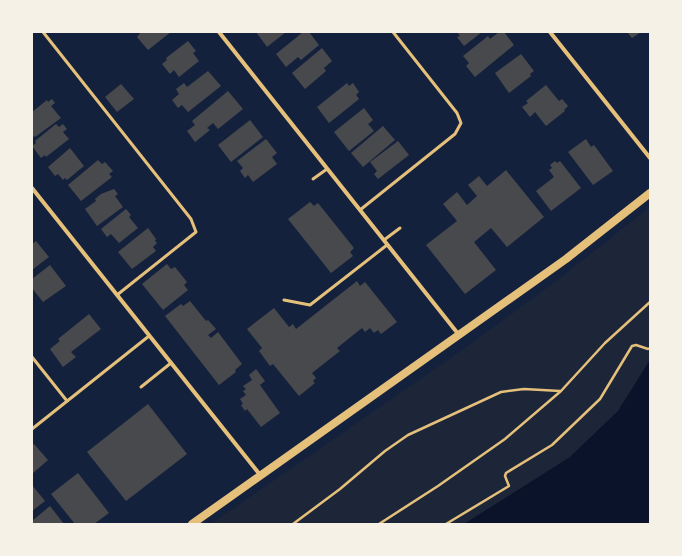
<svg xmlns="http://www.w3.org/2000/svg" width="682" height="556" font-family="Raleway,sans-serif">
<rect width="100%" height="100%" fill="#14213d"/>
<polygon fill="#1d2539" points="650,207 650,360 618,411 570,457 464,524 211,524 468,346 560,278"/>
<polygon fill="#0b132b" points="650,360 650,524 464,524 570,457 618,411"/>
<g fill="#48494c">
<polygon points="141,32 171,32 148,50 137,37"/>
<polygon points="256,32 286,32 267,47"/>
<polygon points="303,32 309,32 319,45 301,60 298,57 286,67 276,54"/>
<polygon points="457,32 482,32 464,46 457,37 460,36"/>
<polygon points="499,32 504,32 514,45 475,77 466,66 469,63 463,56 488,36 490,39"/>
<polygon points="627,32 641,32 632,38"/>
<polygon points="188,41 196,51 193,53 199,61 179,77 174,70 170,74 162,64 167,60 166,58"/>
<polygon points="322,48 332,61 324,68 326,71 305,89 292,73"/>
<polygon points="521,54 534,71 530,74 531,76 509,93 495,73"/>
<polygon points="208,71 221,86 188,112 182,105 178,108 172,100 179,94 176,89 184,83 187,87"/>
<polygon points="347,83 349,86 353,83 359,92 356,95 359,99 329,123 317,107"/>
<polygon points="121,84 134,99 117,112 105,97"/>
<polygon points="546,85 559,101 562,99 568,106 564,110 565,111 546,126 535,112 530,117 522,107 528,103 526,101"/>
<polygon points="228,91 243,109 218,129 213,123 207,128 210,130 195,142 187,131 195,125 192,121"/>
<polygon points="52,99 55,103 51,106 61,118 35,137 34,136 32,138 32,112 47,100 48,102"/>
<polygon points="364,108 373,120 368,124 374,131 349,151 334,132"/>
<polygon points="250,120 263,137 231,162 218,145"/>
<polygon points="56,124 59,127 63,124 67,129 63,132 69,139 46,157 45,155 41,158 32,146 36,143 35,141"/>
<polygon points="383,126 395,140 363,167 351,153"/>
<polygon points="266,139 277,153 272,157 277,164 253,182 248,175 245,178 240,171 243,168 237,161"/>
<polygon points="586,139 591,147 594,145 613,171 593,185 568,152"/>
<polygon points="398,141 409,155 378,179 374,174 377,171 370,162"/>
<polygon points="70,148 84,166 67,180 65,178 63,180 58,174 55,176 48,167"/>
<polygon points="98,160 102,164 105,162 113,171 109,174 112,177 81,201 68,185"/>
<polygon points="555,161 557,163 560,161 581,188 551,211 536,191 554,177 549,170 552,168 550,165"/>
<polygon points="506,170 544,217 507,247 491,228 474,242 496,270 465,294 426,245 457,221 443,204 457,192 467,205 477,196 468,185 479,176 487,186"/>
<polygon points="114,189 118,194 115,196 123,207 97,226 85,209 96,201 95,199 101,194"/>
<polygon points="310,202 314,206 318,203 354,248 350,252 353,256 331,273 288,219"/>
<polygon points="126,209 131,215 129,217 138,228 119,243 111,234 107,237 101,229"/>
<polygon points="148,228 156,239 155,241 157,243 153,247 156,251 132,269 118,252"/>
<polygon points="36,241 49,257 32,270 32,244"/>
<polygon points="167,264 171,269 175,267 187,282 184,285 188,290 163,310 142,284"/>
<polygon points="50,265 66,286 43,302 32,288 32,279"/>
<polygon points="357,281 360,286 365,282 397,322 381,334 378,330 374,333 370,328 365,332 362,328 337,348 340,351 312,373 316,378 313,381 315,383 299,396 273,364 270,366 259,351 262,348 247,329 274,308 289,327 293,324 296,329"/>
<polygon points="190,301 206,321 208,320 216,329 208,335 211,338 218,332 242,364 235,370 236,372 219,385 165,316 181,304 183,306"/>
<polygon points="89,314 101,329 71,352 76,357 63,367 50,349 60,341 58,339"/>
<polygon points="256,369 265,381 260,385 280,413 261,427 247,409 245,411 241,405 243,404 240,399 246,395 243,391 246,389 243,386 252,380 249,375"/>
<polygon points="148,404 187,454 126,501 87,452"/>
<polygon points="34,444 48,460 32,474 32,446"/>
<polygon points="78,473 109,513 94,524 75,524 51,494"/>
<polygon points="32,485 45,501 32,511"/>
<polygon points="50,506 64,524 32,524 32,521"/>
</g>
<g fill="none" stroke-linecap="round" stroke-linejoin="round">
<g stroke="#e5c07b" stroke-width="2.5">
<polyline points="293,524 340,489 385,451 408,435 501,392 524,389 560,391"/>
<polyline points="379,524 438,486 505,439 561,391 605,343 650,302"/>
<polyline points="446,524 509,486 505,476 506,473 552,445 600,399 632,346 636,345 648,349 650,348"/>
</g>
<g stroke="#e5c07b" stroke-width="3">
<polyline points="43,32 191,219 196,232 117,295"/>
<polyline points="313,179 327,169"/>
<polyline points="360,210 455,134 461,123 457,113 393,32"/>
<polyline points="384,240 400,228"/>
<polyline points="284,300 310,305 387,245"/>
<polyline points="32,357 67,401"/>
<polyline points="141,387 171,363"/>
<polyline points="32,429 149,336"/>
</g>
<g stroke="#e5c07b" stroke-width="4">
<polyline points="219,32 459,335"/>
<polyline points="550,32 650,158"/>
<polyline points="32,188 261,476"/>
</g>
<polyline stroke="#e5c07b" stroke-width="8" points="192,524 566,259 650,193"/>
</g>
<rect width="682" height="556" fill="none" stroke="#f6f1e7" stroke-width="66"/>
</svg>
